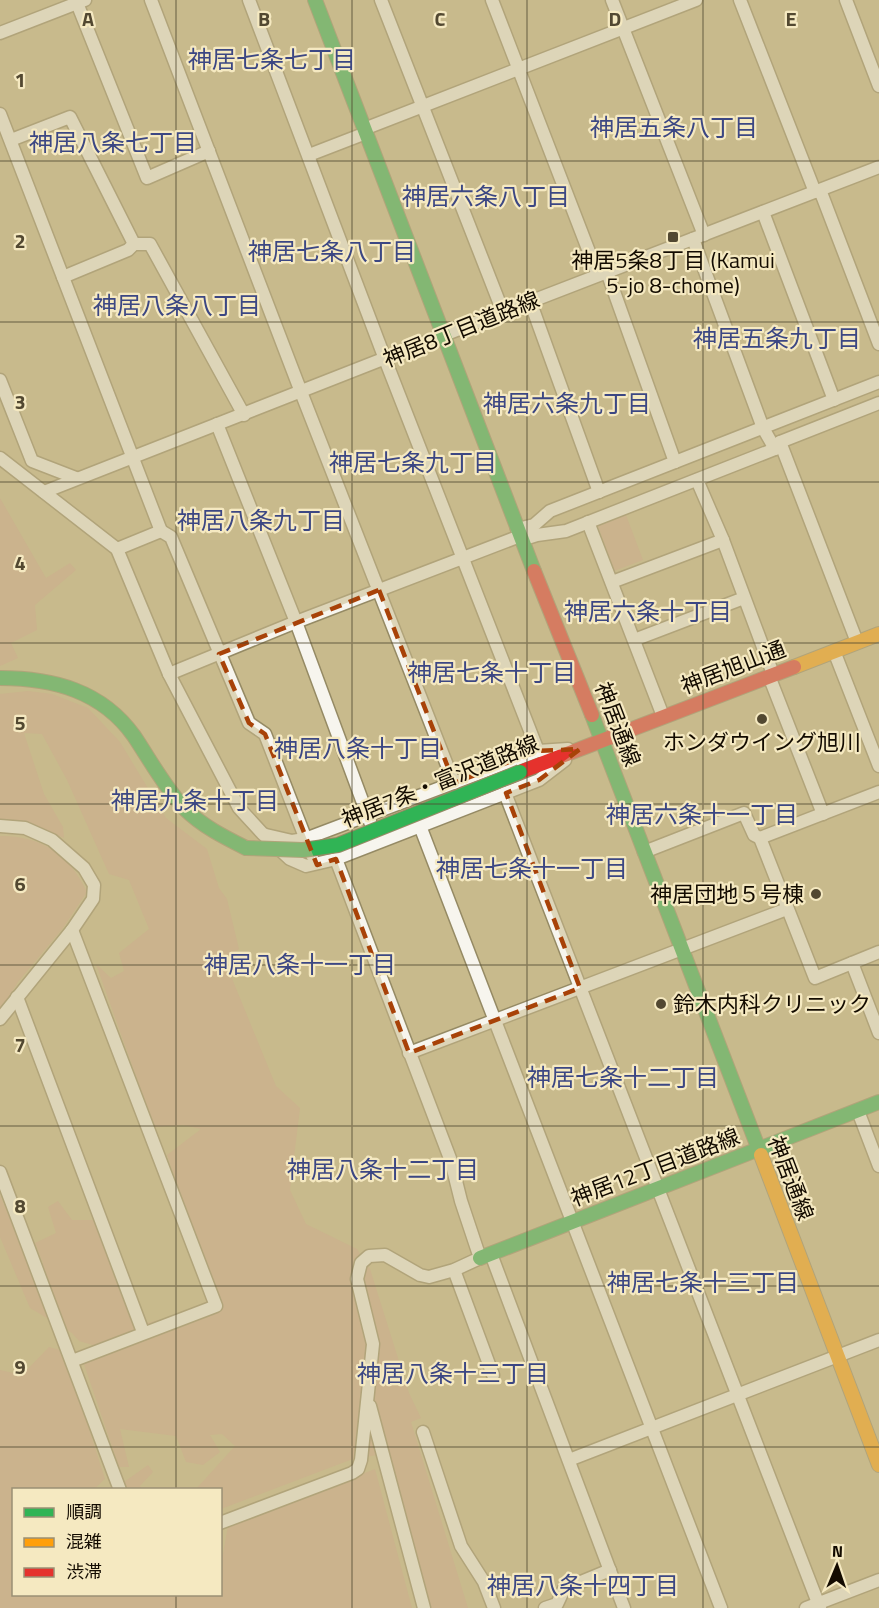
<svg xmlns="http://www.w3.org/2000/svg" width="879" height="1608" font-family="'Titillium Web','Noto Sans JP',sans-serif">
<rect width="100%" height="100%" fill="#c8ba8c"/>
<g fill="#ceaa8e">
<polygon points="0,498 46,578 70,563 76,570 35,605 37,630 11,643 18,658 0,666"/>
<polygon points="626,515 643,560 614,571 598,526"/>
<polygon points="28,691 52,694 88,708 120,742 166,818 207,849 219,888 227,899 239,949 224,959 276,1086 300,1108 290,1190 306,1224 357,1249 370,1269 409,1393 421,1418 411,1422 468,1608 429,1608 387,1453 350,1460 221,1509 220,1490 196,1489 235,1446 222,1434 210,1435 220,1452 203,1465 186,1462 176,1436 120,1429 129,1467 119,1467 84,1364 114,1351 79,1341 72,1333 30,1308 0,1237 0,1195 30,1266 43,1263 35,1243 56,1233 48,1207 58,1201 72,1220 94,1220 118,1286 135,1326 174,1316 220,1310 167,1155 201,1129 183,1125 154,1127 96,964 111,978 124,971 119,953 149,929 129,880 109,874 67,780 42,734 24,733 44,794 63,827 64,838 32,824 0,821 0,694"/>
<path d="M0 836C42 836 69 854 87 892L63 928 18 982 2 1008H0Z"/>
<polygon points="49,1347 64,1351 105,1479 94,1489 14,1490 14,1594 220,1594 221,1555 223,1554 228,1526 375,1469 412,1608 0,1608 0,1370 22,1375"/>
<polygon points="148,1465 153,1472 140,1486 142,1489 127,1489 124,1482"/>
</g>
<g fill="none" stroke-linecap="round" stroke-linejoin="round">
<g stroke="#958a64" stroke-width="15">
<g id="street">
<polyline points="151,0 301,392 454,783"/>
<polyline points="249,0 385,359 538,751"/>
<polyline points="381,0 503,312"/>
<polyline points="492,0 598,275"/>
<polyline points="612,0 704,235"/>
<polyline points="740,0 815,192"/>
<polyline points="846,0 879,86"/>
<polyline points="77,3 147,178 209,151"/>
<polyline points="0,33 85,0"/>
<polyline points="0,114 161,531 117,549"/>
<polyline points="364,129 696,0"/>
<polyline points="11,140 70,117 134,244"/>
<polyline points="309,155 366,133"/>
<polyline points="820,190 879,344"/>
<polyline points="763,212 834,400"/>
<polyline points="693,239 763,428 775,449"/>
<polyline points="607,272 675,462"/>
<polyline points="63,277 128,250 134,244 150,244 244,415"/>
<polyline points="530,301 599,492"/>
<polyline points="0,380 32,461 76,478"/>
<polyline points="217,424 296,622 376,838"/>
<polyline points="780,442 857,642"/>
<polyline points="0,458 117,549 169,674 239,808 262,833 290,859 306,866 336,859 539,780 565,760"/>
<polyline points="697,480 723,540 773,674"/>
<polyline points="44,492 462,328 879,167"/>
<polyline points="588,522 663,716"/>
<polyline points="517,529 534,525 550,511 879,382"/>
<polyline points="161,531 171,537 249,723 265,734 312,855"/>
<polyline points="521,540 537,535 566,531 775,449 780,442 879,403"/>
<polyline points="612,582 723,540"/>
<polyline points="634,640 744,598"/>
<polyline points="834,651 879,766"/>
<polyline points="169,674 296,622 520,536"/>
<polyline points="769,676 823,814"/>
<polyline points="505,793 820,1608"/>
<polyline points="0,826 25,828 52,840 84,868 94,885 93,899 72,930 0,1019"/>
<polyline points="420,826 721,1608"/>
<polyline points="266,835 292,841 305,839 538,751 568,749"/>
<polyline points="760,838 879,792"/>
<polyline points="644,852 744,813 754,835 760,838 815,978 879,952"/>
<polyline points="852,963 879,1033"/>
<polyline points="17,997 143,1332"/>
<polyline points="409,1053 787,909"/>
<polyline points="858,1111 879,1166"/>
<polyline points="0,1172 120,1490"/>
<polyline points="491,1254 624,1608"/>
<polyline points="454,1270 493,1375"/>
<polyline points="72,1361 216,1306 72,930"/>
<polyline points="370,1406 424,1608"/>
<polyline points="423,1432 461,1546 484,1582 494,1608"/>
<polyline points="569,1460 879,1340"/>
<polyline points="220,1523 352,1473 358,1469 361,1460 373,1344 357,1279 361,1263 369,1256 385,1255 420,1275 429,1277 454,1270 480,1258 461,1201 451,1161 336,859"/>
<polyline points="545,1608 557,1604 564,1589 610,1570"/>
<polyline points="806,1608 879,1580"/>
</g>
</g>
<g stroke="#958a64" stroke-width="16">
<g id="fast">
<polyline points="315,0 534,571"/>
<path d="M0 678C53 678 102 691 134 736 150 760 164 786 184 808 202 826 224 837 246 848"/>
<polyline points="592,715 761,1155"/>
<polyline points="480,1258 879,1102"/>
</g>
</g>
<g stroke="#958a64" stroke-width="16">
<g id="slow">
<polyline points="794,667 879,634"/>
<polyline points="761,1155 879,1465"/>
</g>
</g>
<g stroke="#958a64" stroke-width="16">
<g id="jam">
<polyline points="534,571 592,715"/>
<polyline points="520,772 794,667"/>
</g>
</g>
<use href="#street" stroke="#f7f5ee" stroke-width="12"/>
<use href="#fast" stroke="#30b455" stroke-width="14"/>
<use href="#slow" stroke="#ff9f0a" stroke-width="14"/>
<use href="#jam" stroke="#e5322d" stroke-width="14"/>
<g stroke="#958a64" stroke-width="16" stroke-linecap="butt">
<polyline id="fast-bridge" points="246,848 303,850 338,845 520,772"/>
</g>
<use href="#fast-bridge" stroke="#30b455" stroke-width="14"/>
</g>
<path d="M0 0H879V1608H0ZM379 590 454 783 538 751 580 749 539 780 506 793 580 988 409 1053 336 859 317 865 265 734 249 723 219 654Z" fill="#c8ba8c" fill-opacity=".55" fill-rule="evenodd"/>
<path fill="none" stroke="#a84208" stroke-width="4.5" stroke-dasharray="12 8" stroke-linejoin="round" d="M379 590 454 783 538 751 580 749 539 780 506 793 580 988 409 1053 336 859 317 865 265 734 249 723 219 654Z"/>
<path fill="none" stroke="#524831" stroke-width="1.5" stroke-opacity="0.55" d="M176 0V1490M352 0V1608M527 0V1608M703 0V1608M0 161H879M0 322H879M0 482H879M0 643H879M0 804H879M0 965H879M0 1126H879M0 1286H879M0 1447H879M176 1594V1608"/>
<g fill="#524831" stroke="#f5e9c1" stroke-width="2">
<rect x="667" y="231" width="12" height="12" rx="3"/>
<circle cx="762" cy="719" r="6"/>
<circle cx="816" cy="894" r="6"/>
<circle cx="661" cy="1004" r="6"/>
</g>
<g text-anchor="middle" stroke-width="4.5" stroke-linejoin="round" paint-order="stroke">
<g font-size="22" fill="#130b00" stroke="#f5e9c1">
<text x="673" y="268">神居5条8丁目 (Kamui<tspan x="673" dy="25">5-jo 8-chome)</tspan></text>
<text x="762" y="750">ホンダウイング旭川</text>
<text x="804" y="902" text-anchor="end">神居団地５号棟</text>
<text x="673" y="1012" text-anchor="start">鈴木内科クリニック</text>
</g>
<g font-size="22" fill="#130b00" stroke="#f5e9c1">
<text transform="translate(461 329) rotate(-22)" y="8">神居8丁目道路線</text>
<text transform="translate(733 667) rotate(-21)" y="8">神居旭山通</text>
<text transform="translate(618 724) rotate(69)" y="8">神居通線</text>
<text transform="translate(440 781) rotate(-22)" y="8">神居7条・富沢道路線</text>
<text transform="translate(655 1167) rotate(-21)" y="8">神居12丁目道路線</text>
<text transform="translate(791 1178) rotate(69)" y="8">神居通線</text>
</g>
<g font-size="24" fill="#3c4783" stroke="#f5e9c1">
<text x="272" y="68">神居七条七丁目</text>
<text x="674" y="136">神居五条八丁目</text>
<text x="113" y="151">神居八条七丁目</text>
<text x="486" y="205">神居六条八丁目</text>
<text x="332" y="260">神居七条八丁目</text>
<text x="177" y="314">神居八条八丁目</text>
<text x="777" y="347">神居五条九丁目</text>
<text x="567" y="412">神居六条九丁目</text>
<text x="413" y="471">神居七条九丁目</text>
<text x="261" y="529">神居八条九丁目</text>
<text x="648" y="620">神居六条十丁目</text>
<text x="492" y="681">神居七条十丁目</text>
<text x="358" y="757">神居八条十丁目</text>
<text x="195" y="809">神居九条十丁目</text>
<text x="702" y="823">神居六条十一丁目</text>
<text x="532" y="877">神居七条十一丁目</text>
<text x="300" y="973">神居八条十一丁目</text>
<text x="623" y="1086">神居七条十二丁目</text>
<text x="383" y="1178">神居八条十二丁目</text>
<text x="703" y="1291">神居七条十三丁目</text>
<text x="453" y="1382">神居八条十三丁目</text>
<text x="583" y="1594">神居八条十四丁目</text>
</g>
</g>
<g font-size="20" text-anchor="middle" font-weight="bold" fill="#524831" stroke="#f5e9c1" stroke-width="4.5" stroke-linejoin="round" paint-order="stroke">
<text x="88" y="26">A</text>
<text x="264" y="26">B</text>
<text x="440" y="26">C</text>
<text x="615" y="26">D</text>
<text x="791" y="26">E</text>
<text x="20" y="87">1</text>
<text x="20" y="248">2</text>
<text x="20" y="409">3</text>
<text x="20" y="570">4</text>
<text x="20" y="730">5</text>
<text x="20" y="891">6</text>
<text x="20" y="1052">7</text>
<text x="20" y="1213">8</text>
<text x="20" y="1374">9</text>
</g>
<rect x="12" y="1488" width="210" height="108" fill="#f5e9c1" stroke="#9b9074" stroke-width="1.5"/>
<rect x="24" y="1508" width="30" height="9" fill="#30b455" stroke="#9b9074" stroke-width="1.5"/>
<text x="66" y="1518" font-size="18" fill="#130b00">順調</text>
<rect x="24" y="1538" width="30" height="9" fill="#ff9f0a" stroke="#9b9074" stroke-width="1.5"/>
<text x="66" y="1548" font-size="18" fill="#130b00">混雑</text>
<rect x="24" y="1568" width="30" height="9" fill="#e5322d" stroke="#9b9074" stroke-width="1.5"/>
<text x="66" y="1578" font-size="18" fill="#130b00">渋滞</text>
<g transform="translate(837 1566) rotate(2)" stroke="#f5e9c1" stroke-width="4.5" paint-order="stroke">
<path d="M0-4.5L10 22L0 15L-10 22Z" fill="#130b00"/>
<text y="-9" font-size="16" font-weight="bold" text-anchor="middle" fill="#130b00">N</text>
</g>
</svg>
